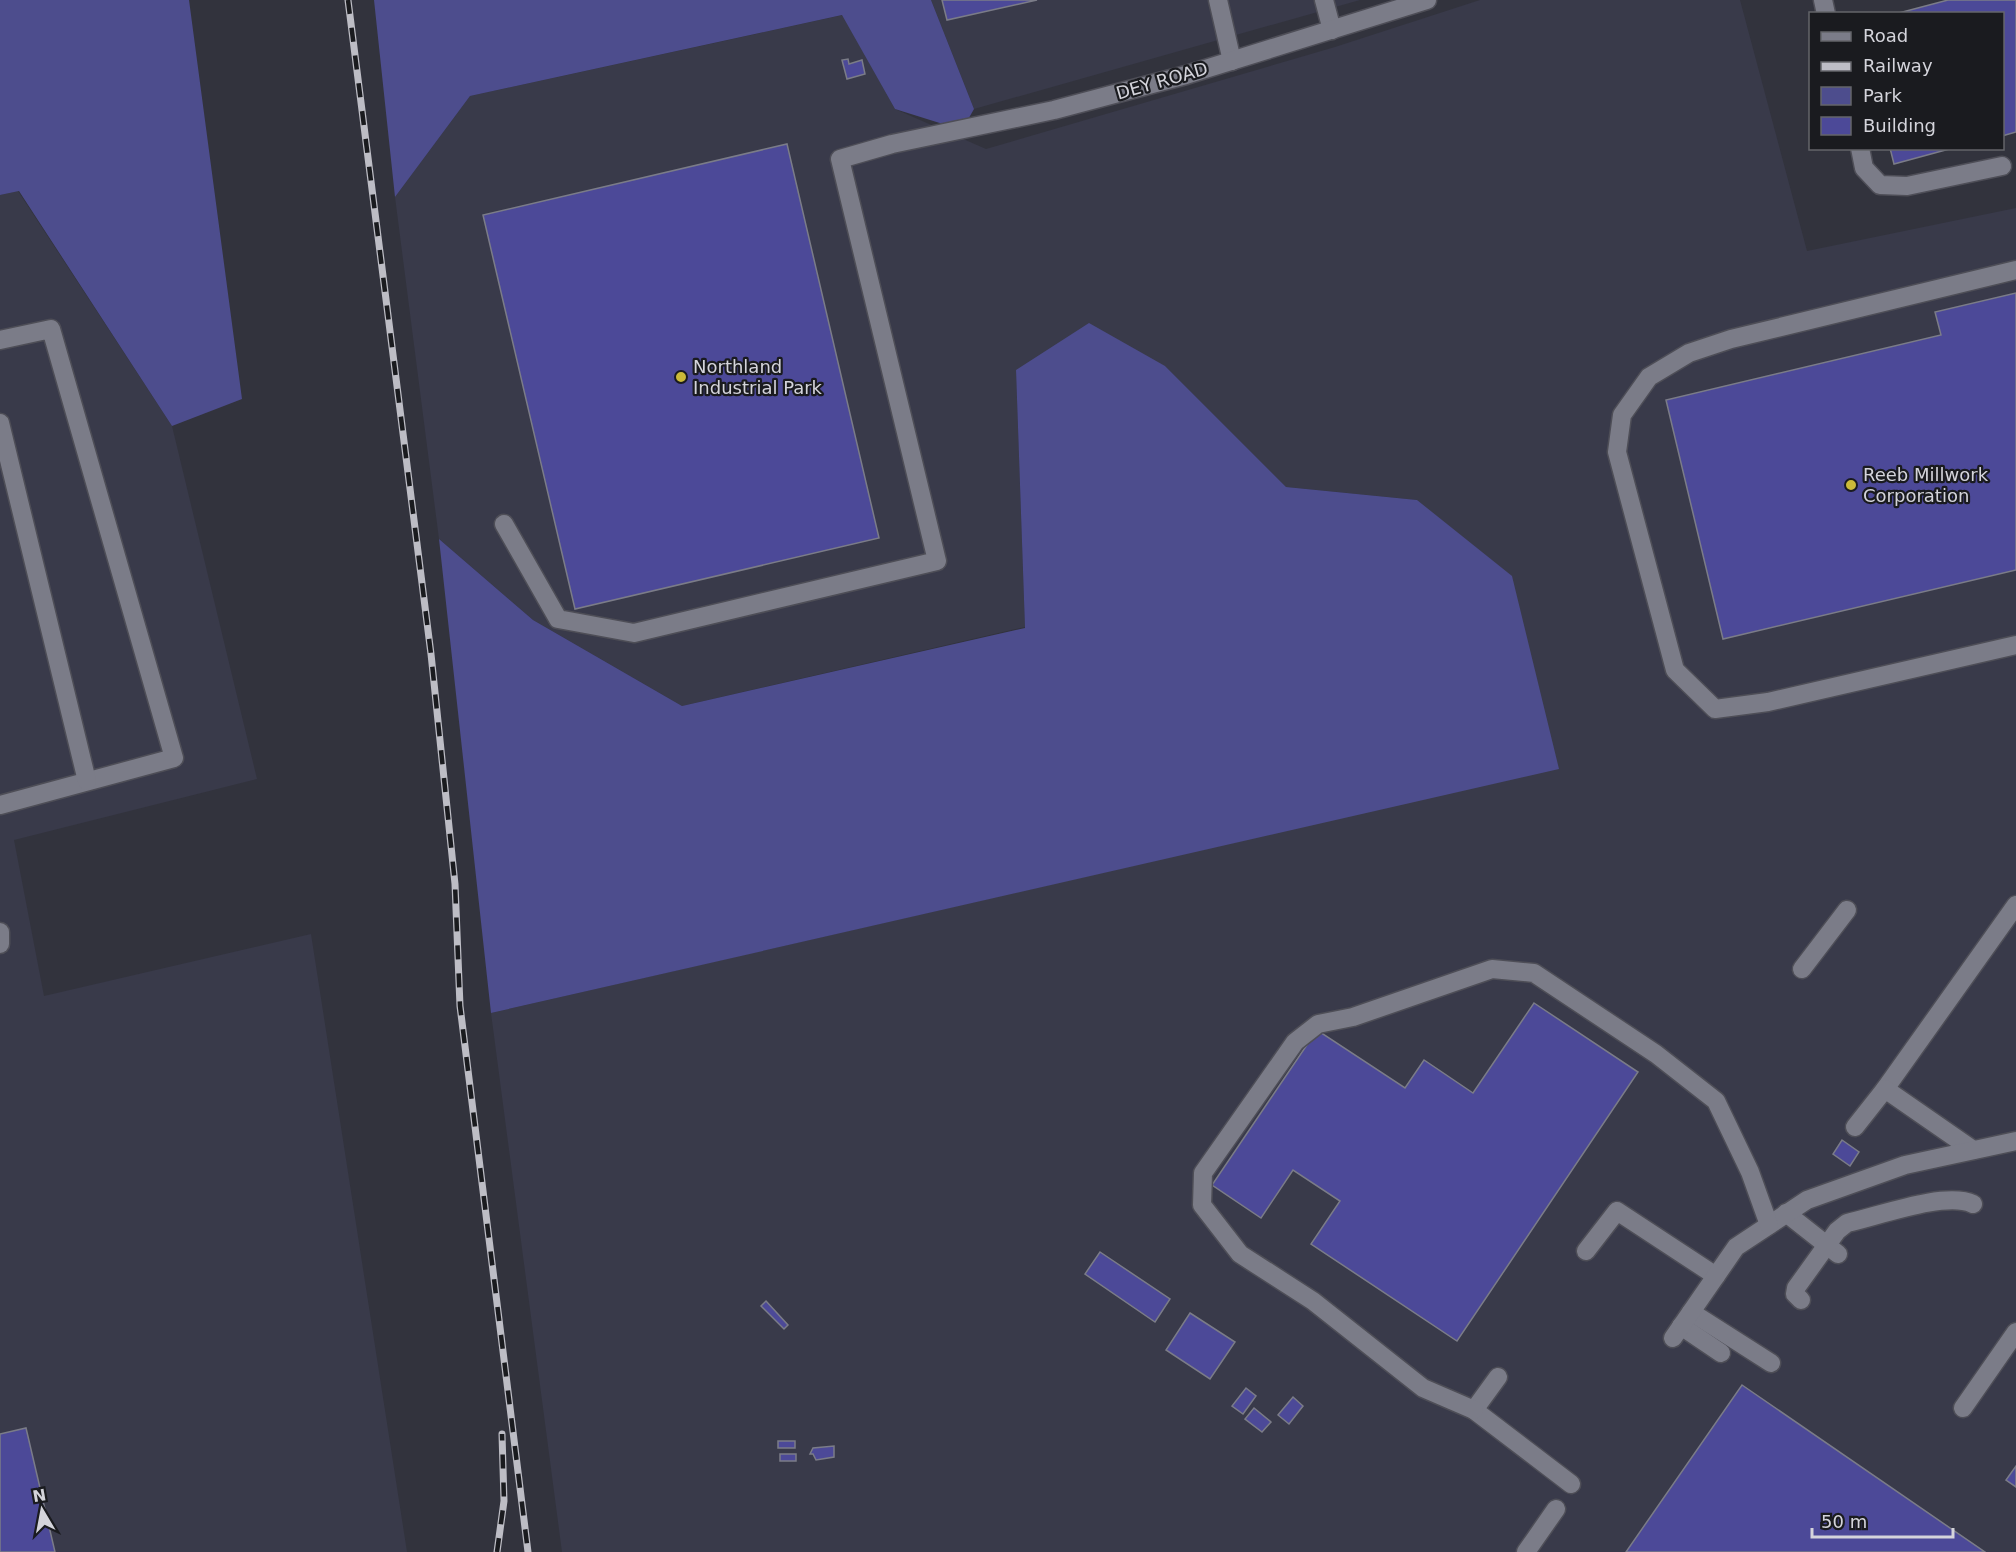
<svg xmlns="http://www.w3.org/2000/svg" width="2016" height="1552" font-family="'DejaVu Sans',sans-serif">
<rect width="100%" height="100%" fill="#32333d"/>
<g fill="#393a4a">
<polygon points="931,0 1360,0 974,109"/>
<polygon points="1480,0 1740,0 1807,251 2016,208 2016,1552 562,1552 491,1013 1558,768 1417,500 1286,487 1165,366 1016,370 1025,627 682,706 533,620 439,539 395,197 470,96 843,15 895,109 986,149 1335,47"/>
<polygon points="18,191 172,426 257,779 14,840 44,996 311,934 407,1552 0,1552 0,195"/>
</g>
<g fill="#4d4d8d">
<polygon points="0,0 189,0 242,399 172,426 19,191 0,195"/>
<polygon points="374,0 931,0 974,109 962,130 895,109 842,15 470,96 395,197"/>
<polygon points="1089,323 1165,366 1286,487 1417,500 1512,576 1559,769 491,1013 439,539 533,620 682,706 1025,628 1016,370"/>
</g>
<g fill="#4c4998" stroke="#7b7c88" stroke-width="1.5">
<polygon points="942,0 1037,0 947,20"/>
<polygon points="1948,0 2016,0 2016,132 2002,136 2002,14 1895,14"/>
<polygon points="848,59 849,64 862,60 865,74 847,79 842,60"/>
<polygon points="787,144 879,538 575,609 483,215"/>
<polygon points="1890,148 1953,148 1894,164"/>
<polygon points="2016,293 2016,570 1723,639 1666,400 1941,335 1935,312"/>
<polygon points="1534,1003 1638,1072 1457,1341 1311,1244 1340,1201 1293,1170 1261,1218 1212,1185 1317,1030 1405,1088 1424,1060 1473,1093"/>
<polygon points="1842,1140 1859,1152 1850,1166 1833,1154"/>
<polygon points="1100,1252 1170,1299 1155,1322 1085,1274"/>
<polygon points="766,1301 788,1325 784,1329 761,1306"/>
<polygon points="1190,1313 1235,1342 1210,1379 1166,1350"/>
<polygon points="1742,1385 1985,1552 1626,1552"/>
<polygon points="1246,1388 1256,1396 1243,1414 1232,1406"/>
<polygon points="1293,1397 1303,1406 1289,1424 1278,1415"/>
<polygon points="1254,1408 1271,1422 1262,1432 1245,1419"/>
<polygon points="26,1428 55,1552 0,1552 0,1434"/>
<rect x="778" y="1441" width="17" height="7"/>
<polygon points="834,1446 834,1457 816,1460 813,1454 810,1454 813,1448"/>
<rect x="780" y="1454" width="16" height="7"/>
<polygon points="2016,1466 2016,1487 2006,1480"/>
</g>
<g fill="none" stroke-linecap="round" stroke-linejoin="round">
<g stroke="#4e4e57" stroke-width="21">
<g id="minor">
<polyline points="1218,0 1232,61"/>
<polyline points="1324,0 1332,30"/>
<polyline points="1823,0 1826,14"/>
<polyline points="1860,148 1864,168 1880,185 1907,186 2002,166"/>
<polyline points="2016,270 1731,339 1689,353 1649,377 1622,415 1617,452 1675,670 1715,709 1768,702 2016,645"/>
<polyline points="0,340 51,329 174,758 0,805"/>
<polyline points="0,423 87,781"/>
<polyline points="504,524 558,619 634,633 937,561 840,159 892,144 1054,110 1186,75 1427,0"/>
<polyline points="0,932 0,944"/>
<polyline points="1802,969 1847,910"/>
<polyline points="1885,1089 2016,905"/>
<polyline points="1855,1127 1885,1089 1973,1150"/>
<polyline points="1786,1213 1838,1254"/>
<polyline points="1586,1251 1617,1211 1716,1276"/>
<path d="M1801 1300 1795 1294 1796 1288 1837 1231 1847 1223C1879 1216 1945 1191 1973 1204"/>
<polyline points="1691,1312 1771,1363"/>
<polyline points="1681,1326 1721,1353"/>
<polyline points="1673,1338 1736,1247 1807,1200 1905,1165 2016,1141"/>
<polyline points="1498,1377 1474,1410 1571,1484"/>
<polyline points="1963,1408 2016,1332"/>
<polyline points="1474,1410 1423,1388 1313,1301 1240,1254 1202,1205 1203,1173 1295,1042 1318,1024 1353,1017 1492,969 1534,973 1656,1054 1716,1101 1750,1172 1769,1225"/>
<polyline points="1526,1552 1556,1509"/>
</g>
</g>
<use href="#minor" stroke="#7b7c88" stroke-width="18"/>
<g stroke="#bdbdc5" stroke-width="7">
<g id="rail">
<polyline points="348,0 431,654 455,884 460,1006 528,1552"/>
<polyline points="497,1552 504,1501 502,1434"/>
</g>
</g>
<use href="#rail" stroke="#1a1b1f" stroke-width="4.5" stroke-dasharray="14" stroke-linecap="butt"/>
</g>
<g fill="#cbba39" stroke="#1a1b1f" stroke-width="2">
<circle cx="681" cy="377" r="6"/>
<circle cx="1851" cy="485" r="6"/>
</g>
<g text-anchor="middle" stroke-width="4.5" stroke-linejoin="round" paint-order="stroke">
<g font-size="18" fill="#d4d4db" stroke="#1a1b1f">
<text transform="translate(1162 81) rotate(-16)" y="6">DEY ROAD</text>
</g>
<g font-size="18" fill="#d4d4db" stroke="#1a1b1f" text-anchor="start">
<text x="693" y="373">Northland<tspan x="693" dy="21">Industrial Park</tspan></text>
<text x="1863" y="481">Reeb Millwork<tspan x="1863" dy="21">Corporation</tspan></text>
</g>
</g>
<rect x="1809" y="12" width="195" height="138" fill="#1a1b1f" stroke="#64656a" stroke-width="1.5"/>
<rect x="1821" y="32" width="30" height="9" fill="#7b7c88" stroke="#64656a" stroke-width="1.5"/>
<text x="1863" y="42" font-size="18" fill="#d4d4db">Road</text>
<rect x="1821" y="62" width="30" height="9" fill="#bdbdc5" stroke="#64656a" stroke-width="1.5"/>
<text x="1863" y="72" font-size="18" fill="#d4d4db">Railway</text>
<rect x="1821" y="87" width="30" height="18" fill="#4d4d8d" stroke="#64656a" stroke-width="1.5"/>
<text x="1863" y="102" font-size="18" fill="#d4d4db">Park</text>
<rect x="1821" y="117" width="30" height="18" fill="#4c4998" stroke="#64656a" stroke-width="1.5"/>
<text x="1863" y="132" font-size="18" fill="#d4d4db">Building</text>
<g transform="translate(42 1510) rotate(350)" stroke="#1a1b1f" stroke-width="4.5" paint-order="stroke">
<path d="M0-4.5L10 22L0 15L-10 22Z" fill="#d4d4db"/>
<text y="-9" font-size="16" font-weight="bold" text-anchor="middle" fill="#d4d4db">N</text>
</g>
<path d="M1812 1528v9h141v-9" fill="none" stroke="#d4d4db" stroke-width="3"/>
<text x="1821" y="1528" font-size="18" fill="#d4d4db" stroke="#1a1b1f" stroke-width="4.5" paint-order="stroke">50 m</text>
</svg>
